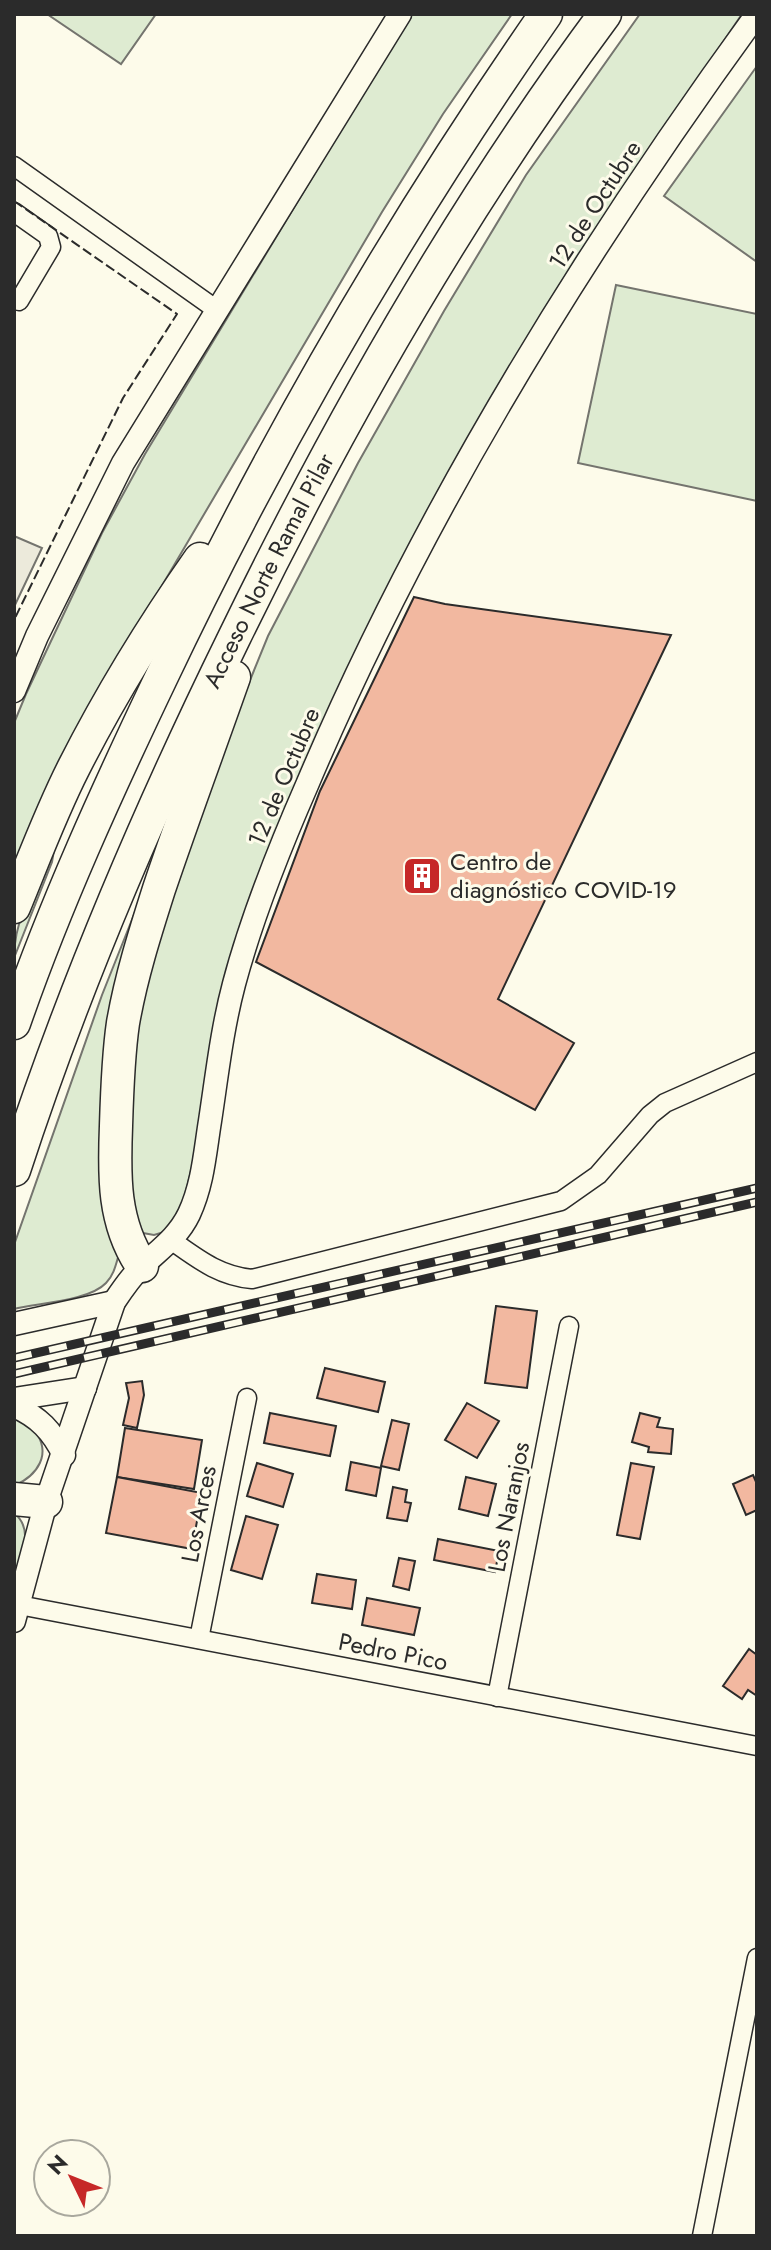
<svg xmlns="http://www.w3.org/2000/svg" width="771" height="2250" font-family="Jost,sans-serif">
<rect width="100%" height="100%" fill="#fdfbea"/>
<g fill="#deebd1" stroke="#74746e" stroke-width="2">
<polygon points="47,14 156,14 121,64"/>
<polygon points="411,14 512,14 443,114 382,212 110,674 14,876 14,723 26,694 102,533 145,454"/>
<polygon points="640,14 742,14 635,172 422,528 211,1047 192,1167 183,1203 174,1222 164,1232 154,1235 143,1233 133,1226 127,1210 137,1012 205,791 268,636 358,463 444,311 526,175"/>
<polygon points="757,66 757,262 664,196"/>
<polygon points="616,285 757,314 757,501 578,463"/>
<path d="M174 814 126 968 119 1254C116 1264 114 1275 106 1283 89 1301 39 1303 14 1309V1245L102 995Z"/>
<path d="M55 844 52 862 14 958C14 917 37 880 55 844Z"/>
<path d="M14 1419C24 1419 29 1423 35 1431 52 1454 38 1475 14 1486Z"/>
<path d="M14 1513C36 1530 20 1561 14 1583Z"/>
</g>
<polygon fill="#eceadb" stroke="#74746e" stroke-width="2" points="14,536 42,548 14,607"/>
<g fill="#f2b8a0" stroke="#2b2b2b" stroke-width="2">
<polygon points="414,597 445,604 671,635 498,999 574,1043 535,1110 256,962 320,791"/>
<polygon points="496,1306 537,1311 527,1388 485,1383"/>
<polygon points="325,1368 385,1382 378,1412 317,1398"/>
<polygon points="142,1381 144,1395 137,1428 123,1425 129,1398 126,1383"/>
<polygon points="467,1403 499,1421 477,1458 445,1440"/>
<polygon points="270,1413 336,1426 330,1456 264,1443"/>
<polygon points="640,1413 660,1418 657,1427 673,1429 671,1454 648,1452 649,1447 632,1442"/>
<polygon points="392,1420 409,1424 399,1470 381,1466"/>
<polygon points="125,1428 202,1440 194,1489 117,1477"/>
<polygon points="351,1462 381,1468 376,1496 346,1490"/>
<polygon points="257,1463 293,1474 283,1507 247,1496"/>
<polygon points="631,1463 654,1467 640,1539 617,1535"/>
<polygon points="753,1475 757,1484 757,1510 746,1515 733,1484"/>
<polygon points="117,1477 202,1493 192,1549 106,1533"/>
<polygon points="466,1477 496,1484 488,1516 459,1509"/>
<polygon points="393,1487 407,1490 405,1502 411,1503 407,1521 387,1518"/>
<polygon points="246,1516 278,1525 262,1579 231,1570"/>
<polygon points="438,1539 499,1551 495,1572 434,1560"/>
<polygon points="399,1558 415,1561 409,1590 393,1586"/>
<polygon points="317,1574 356,1580 352,1609 312,1603"/>
<polygon points="367,1598 420,1608 414,1635 362,1625"/>
<polygon points="749,1649 757,1655 757,1696 748,1690 742,1699 723,1686"/>
</g>
<g fill="none" stroke-linecap="round" stroke-linejoin="round">
<g stroke="#2b2b2b" stroke-width="21">
<g id="minor">
<polyline points="14,166 217,310"/>
<polyline points="14,212 48,236 51,247 19,301"/>
<path d="M171 1240C198 1259 219 1276 252 1279L561 1201 598 1175 650 1115 665 1103 757 1062"/>
<polyline points="19,1605 757,1746"/>
<polyline points="199,1639 247,1398"/>
<polyline points="497,1697 569,1326"/>
<polyline points="702,2236 757,1958"/>
</g>
</g>
<g stroke="#2b2b2b" stroke-width="25">
<g id="tertiary">
<polyline points="14,691 37,636 123,463 400,14"/>
<polyline points="14,1324 114,1302"/>
<polyline points="14,1399 85,1388"/>
<path d="M14 1406C39 1417 52 1431 64 1455"/>
<path d="M14 1621 46 1502 114 1302C122 1290 130 1278 141 1267 159 1250 178 1237 189 1214 203 1184 205 1152 210 1121 217 1075 222 1029 234 984 252 916 279 849 307 785 423 511 582 254 757 14"/>
</g>
</g>
<g stroke="#2b2b2b" stroke-width="35">
<g id="motorway">
<path d="M14 907C33 861 51 812 74 767 111 694 153 626 200 559"/>
<path d="M14 1023C55 905 107 791 161 678 271 446 399 225 546 14"/>
<path id="s1" d="M14 1170C74 986 149 811 234 638 340 420 461 208 605 14"/>
<path d="M142 1266C113 1223 114 1176 116 1126 117 1092 118 1057 123 1023 131 977 145 933 159 889 183 818 209 748 234 677"/>
<polyline points="14,1499 46,1502"/>
</g>
</g>
<use href="#minor" stroke="#fdfbea" stroke-width="18"/>
<use href="#tertiary" stroke="#fdfbea" stroke-width="22"/>
<use href="#motorway" stroke="#fdfbea" stroke-width="32"/>
<g stroke="#2b2b2b" stroke-width="9">
<g id="rail">
<polyline points="14,1358 757,1188"/>
<polyline points="14,1374 757,1202"/>
</g>
</g>
<use href="#rail" stroke="#fdfbea" stroke-width="6" stroke-dasharray="18" stroke-linecap="butt"/>
<polyline stroke="#2b2b2b" stroke-width="2" stroke-dasharray="10 4" stroke-linecap="butt" points="14,201 177,314 123,398 14,620"/>
</g>
<defs>
<g id="building-square" transform="scale(2)"><rect x="-9" y="-9" width="18" height="18" rx="4" fill="#c62828" stroke="#fdfbea"/><path d="M-4-6H4V6H1V3H-1V6H-4ZM-2.5-4.3h1.7v1.8h-1.7ZM.8-4.3h1.7v1.8H.8ZM-2.5-1h1.7V.8h-1.7ZM.8-1h1.7V.8H.8Z" fill="#fff"/></g>
</defs>
<g fill-rule="evenodd">
<use href="#building-square" x="422" y="876"/>
</g>
<g text-anchor="middle" stroke-width="6" stroke-linejoin="round" paint-order="stroke">
<g font-size="24" fill="#2b2b2b" stroke="#fdfbea">
<text transform="translate(595 205) rotate(-57)" y="8">12 de Octubre</text>
<text dy="8" stroke="none"><textPath href="#s1" startOffset="652">Acceso Norte Ramal Pilar</textPath></text>
<text transform="translate(284 777) rotate(-67)" y="8">12 de Octubre</text>
<text transform="translate(509 1507) rotate(-79)" y="8">Los Naranjos</text>
<text transform="translate(199 1514) rotate(-79)" y="8">Los Arces</text>
<text transform="translate(393 1652) rotate(11)" y="8">Pedro Pico</text>
</g>
<g font-size="24" fill="#2b2b2b" stroke="#fdfbea" text-anchor="start">
<text x="450" y="870">Centro de<tspan x="450" dy="28">diagnóstico COVID-19</tspan></text>
</g>
</g>
<rect width="771" height="2250" fill="none" stroke="#2b2b2b" stroke-width="32"/>
<g transform="translate(72 2178) rotate(313)"><circle r="38" fill="#fdfbea" stroke="#a9a89e" stroke-width="2"/>
<path d="M0-6L14 30L0 20L-14 30Z" fill="#c62828"/>
<text y="-12" font-size="22" font-weight="bold" text-anchor="middle" fill="#2b2b2b">N</text>
</g>
</svg>
